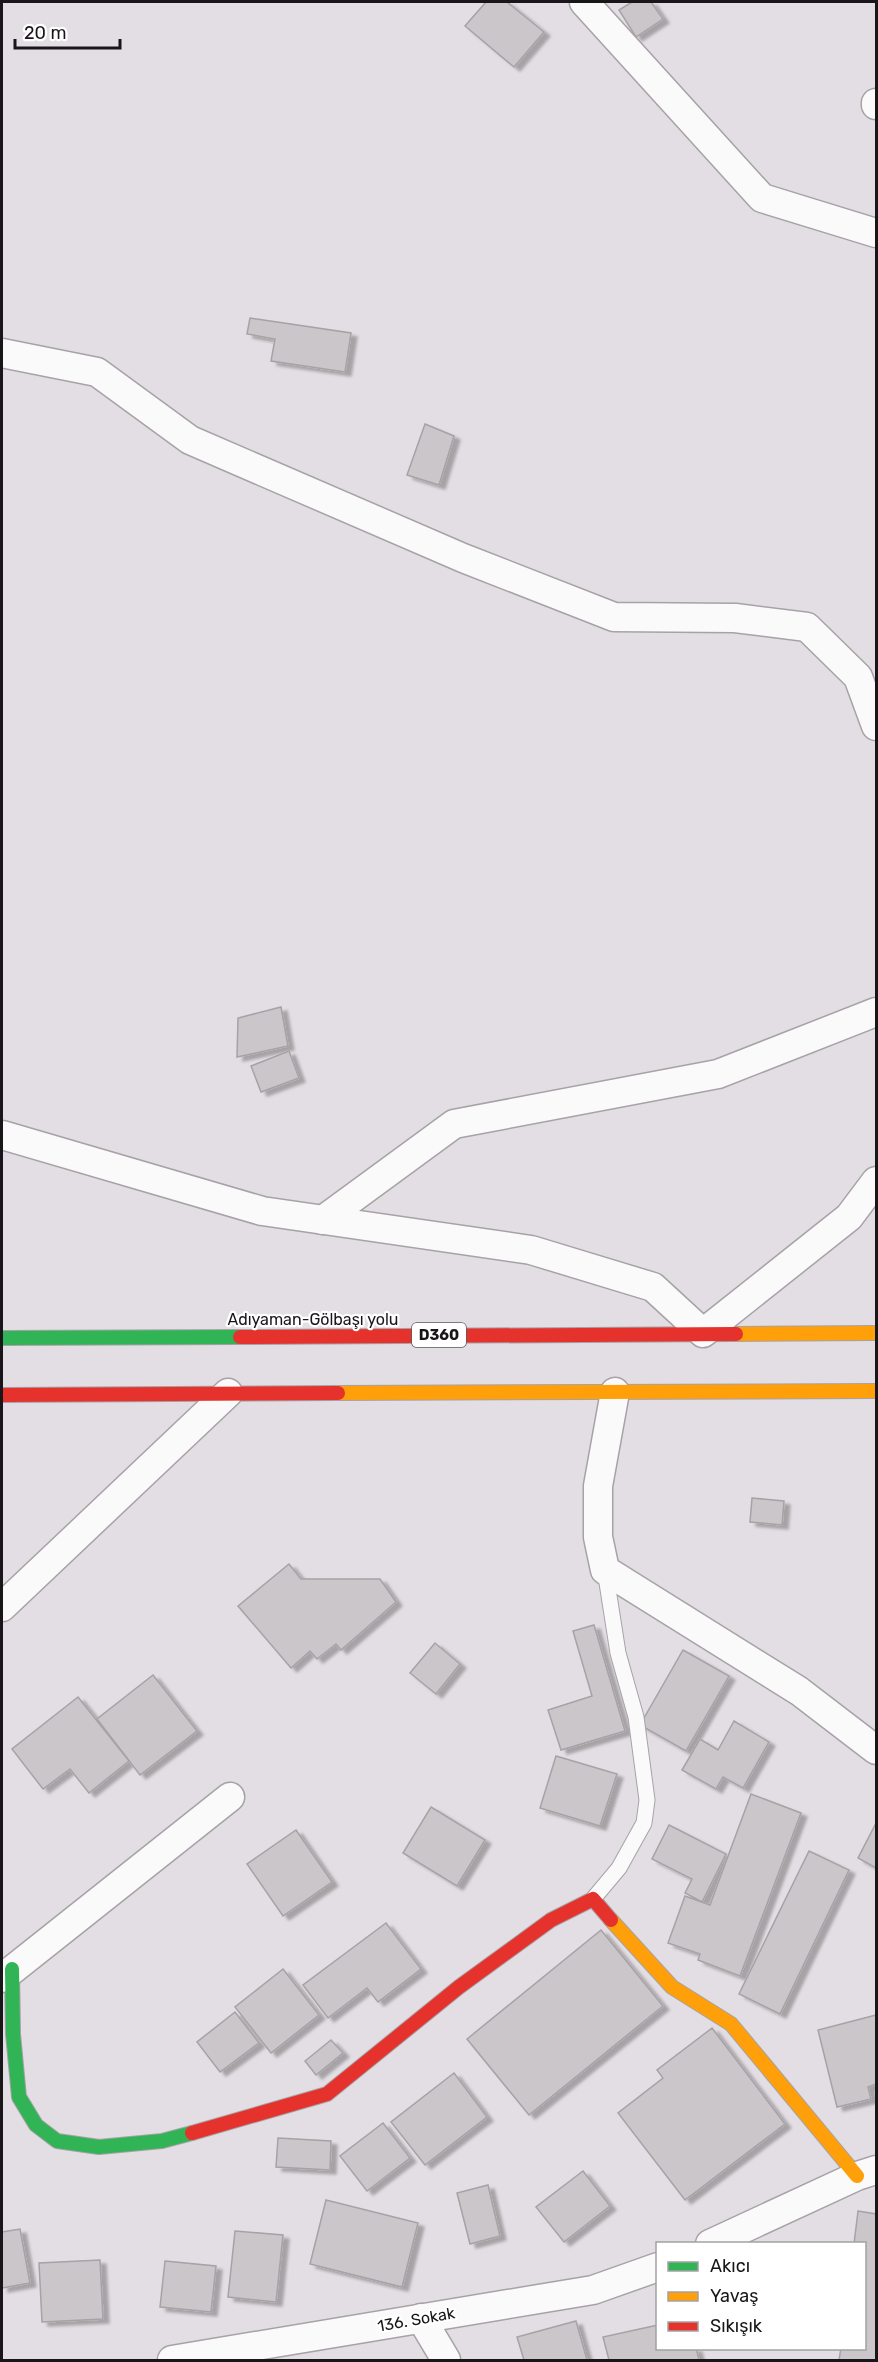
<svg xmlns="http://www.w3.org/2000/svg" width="878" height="2362" font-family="Rubik,sans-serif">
<defs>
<filter id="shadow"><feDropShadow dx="6" dy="4" stdDeviation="1.5" flood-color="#0004"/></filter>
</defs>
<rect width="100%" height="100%" fill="#e3dee3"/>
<g fill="#cac6ca" stroke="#a6a2a6" stroke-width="1.5" filter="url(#shadow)">
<polygon points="486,2 507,2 544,32 514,67 465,26"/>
<polygon points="632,2 651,2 663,19 636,37 619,10"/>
<polygon points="250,318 351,333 345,372 271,361 275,339 247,334"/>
<polygon points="425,424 454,436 439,485 407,475"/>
<polygon points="281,1007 288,1046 237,1057 238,1018"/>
<polygon points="289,1051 299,1078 261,1092 251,1066"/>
<polygon points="752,1498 784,1501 782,1525 750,1522"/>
<polygon points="289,1564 301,1579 380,1579 396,1602 341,1650 336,1644 317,1659 310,1651 291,1668 238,1606"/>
<polygon points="594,1625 625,1731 561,1750 548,1710 592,1696 573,1631"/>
<polygon points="435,1643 460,1664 436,1694 410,1673"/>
<polygon points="683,1650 729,1676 686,1751 640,1725"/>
<polygon points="153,1675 197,1731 140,1775 97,1719"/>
<polygon points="78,1697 129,1761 89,1793 70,1769 43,1789 12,1749"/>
<polygon points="734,1721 769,1742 743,1788 723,1777 716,1789 682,1770 700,1739 718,1750"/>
<polygon points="556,1756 617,1774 600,1826 540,1808"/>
<polygon points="751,1794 801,1813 740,1976 698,1960 700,1954 668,1943 685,1896 710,1905"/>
<polygon points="431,1807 485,1840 457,1886 403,1853"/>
<polygon points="876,1823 876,1868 858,1858"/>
<polygon points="669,1825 726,1854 702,1902 685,1893 692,1879 652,1859"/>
<polygon points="296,1830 332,1882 283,1916 247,1864"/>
<polygon points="809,1851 849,1870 780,2014 739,1994"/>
<polygon points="386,1923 421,1969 378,2002 367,1988 328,2018 303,1985"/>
<polygon points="601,1930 663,2006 529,2115 467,2039"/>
<polygon points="283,1969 319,2015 271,2053 235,2007"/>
<polygon points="235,2012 259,2043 220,2072 197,2042"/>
<polygon points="876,2015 876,2084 868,2087 871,2099 837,2107 818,2030"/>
<polygon points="712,2028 785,2124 685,2200 618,2113 663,2078 657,2070"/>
<polygon points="331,2040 343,2053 316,2075 305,2061"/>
<polygon points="454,2073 487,2117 425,2165 391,2122"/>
<polygon points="383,2123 410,2158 367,2191 340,2156"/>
<polygon points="278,2138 331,2141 330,2170 276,2167"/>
<polygon points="583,2171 610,2206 564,2242 536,2207"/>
<polygon points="488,2185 500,2236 470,2244 457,2193"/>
<polygon points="326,2200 418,2223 402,2287 310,2264"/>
<polygon points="858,2211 876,2214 876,2360 839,2360 841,2348 864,2348 864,2244 854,2244"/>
<polygon points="20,2229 30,2283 2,2288 2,2232"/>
<polygon points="235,2231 283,2235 276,2302 228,2297"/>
<polygon points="100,2260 103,2319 42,2322 39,2263"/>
<polygon points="165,2261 216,2266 211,2312 160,2307"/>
<polygon points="576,2321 587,2360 524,2360 517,2337"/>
<polygon points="658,2325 658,2348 696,2348 699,2360 609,2360 603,2337"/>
</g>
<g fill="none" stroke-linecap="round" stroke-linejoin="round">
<g stroke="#a6a2a6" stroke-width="17">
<polyline id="lane" points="593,1899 619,1868 644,1823 647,1800 636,1717 618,1653 605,1570"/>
</g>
<g stroke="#a6a2a6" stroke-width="31">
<g id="street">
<polyline points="584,2 762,198 876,233"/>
<polyline points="876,103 876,105"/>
<polyline points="2,353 97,372 190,440 463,558 614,617 735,618 807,627 858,677 876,726"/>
<polyline points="2,1135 262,1211 531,1250 653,1287 703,1333 849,1217 876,1181"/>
<polyline points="323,1220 454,1124 718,1074 876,1012"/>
<polyline points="615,1392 598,1486 598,1537 605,1570 799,1691 876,1750"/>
<polyline points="2,1607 228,1393"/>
<polyline points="2,1978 230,1797"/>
<polyline points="710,2244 857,2176 876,2170"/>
<polyline points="421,2318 446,2360"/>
<polyline points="172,2360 593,2290 658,2267"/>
</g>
</g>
<g stroke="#a6a2a6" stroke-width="16">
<g id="fast">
<polyline points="2,1338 240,1337"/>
<polyline points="12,1969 13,2034 19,2097 36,2125 57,2141 99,2147 162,2141 192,2133"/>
</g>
</g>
<g stroke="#a6a2a6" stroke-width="16">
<g id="slow">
<polyline points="736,1334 876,1333"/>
<polyline points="338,1393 876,1391"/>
<polyline points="611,1920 672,1987 731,2024 857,2176"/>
</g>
</g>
<g stroke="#a6a2a6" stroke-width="16">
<g id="jam">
<polyline points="240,1337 736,1334"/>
<polyline points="2,1395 338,1393"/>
<polyline points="192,2133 327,2094 459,1987 551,1920 593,1899 611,1920"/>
</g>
</g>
<use href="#lane" stroke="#fbfafb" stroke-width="15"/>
<use href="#street" stroke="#fbfafb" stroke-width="28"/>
<use href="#fast" stroke="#30b455" stroke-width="14"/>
<use href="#slow" stroke="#ff9f0a" stroke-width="14"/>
<use href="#jam" stroke="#e5322d" stroke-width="14"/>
</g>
<g text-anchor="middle" stroke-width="4.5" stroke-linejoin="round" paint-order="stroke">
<rect fill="#fff" stroke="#5e5c5f" stroke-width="1.5" x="412" y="1323" width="54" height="24" rx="4.5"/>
<g font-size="15" font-weight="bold" fill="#19161a">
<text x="439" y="1340">D360</text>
</g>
<g font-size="16" fill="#19161a" stroke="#fff">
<text x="313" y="1325">Adıyaman-Gölbaşı yolu</text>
<text transform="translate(416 2319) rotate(-10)" y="6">136. Sokak</text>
</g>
</g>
<rect width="878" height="2362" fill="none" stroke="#19161a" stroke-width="6"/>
<rect x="656" y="2242" width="210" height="108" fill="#ffffff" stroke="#a3a2a3" stroke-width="1.5"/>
<rect x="668" y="2262" width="30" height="9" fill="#30b455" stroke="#a3a2a3" stroke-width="1.5"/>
<text x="710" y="2272" font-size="18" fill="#19161a">Akıcı</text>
<rect x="668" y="2292" width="30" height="9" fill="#ff9f0a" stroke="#a3a2a3" stroke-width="1.5"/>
<text x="710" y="2302" font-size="18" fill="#19161a">Yavaş</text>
<rect x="668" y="2322" width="30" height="9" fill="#e5322d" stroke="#a3a2a3" stroke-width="1.5"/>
<text x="710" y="2332" font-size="18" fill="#19161a">Sıkışık</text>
<path d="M15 39v9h105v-9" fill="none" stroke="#19161a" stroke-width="3"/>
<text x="24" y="39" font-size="18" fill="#19161a" stroke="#ffffff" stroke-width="4.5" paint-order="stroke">20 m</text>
</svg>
